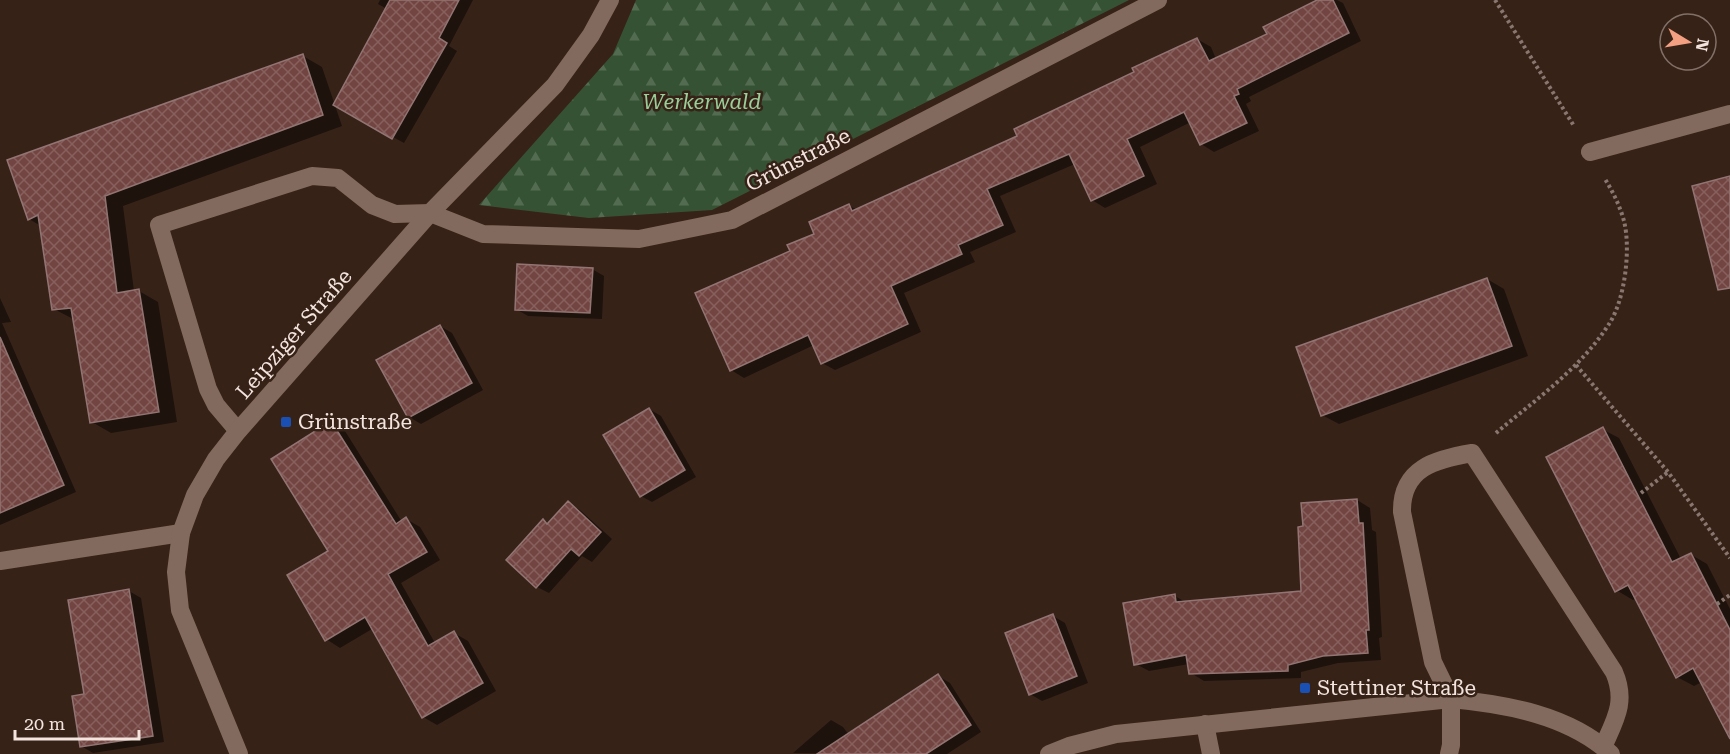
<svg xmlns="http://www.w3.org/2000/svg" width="1730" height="754" font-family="'Roboto Serif',serif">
<defs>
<pattern id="forest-firs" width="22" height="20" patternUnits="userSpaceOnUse" patternTransform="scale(1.5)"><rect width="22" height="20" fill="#355334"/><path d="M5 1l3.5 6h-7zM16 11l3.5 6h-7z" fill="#536c51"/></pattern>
<pattern id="building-cross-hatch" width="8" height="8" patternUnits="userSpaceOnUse" patternTransform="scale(1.5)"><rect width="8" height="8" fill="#724542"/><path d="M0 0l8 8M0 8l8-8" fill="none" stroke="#87605d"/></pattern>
</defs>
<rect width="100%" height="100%" fill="#372218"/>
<polygon fill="url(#forest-firs)" points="636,0 1129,0 712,210 589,218 479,205 613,54"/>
<g fill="#0007">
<polygon points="380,0 473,0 449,46 457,51 404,143 335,105 387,9 378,4"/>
<polygon points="1321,0 1337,0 1343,3 1361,41 1249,97 1251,101 1246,104 1259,131 1214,152 1201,144 1191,122 1140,147 1157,184 1105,208 1092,200 1075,164 1000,196 1016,232 970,252 975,262 904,293 921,332 835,370 822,363 814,345 744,378 731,370 792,252 849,206 858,210 1019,137 1197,39 1211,47 1216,59 1269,35"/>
<polygon points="303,56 322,67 342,126 123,206 134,291 139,291 158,302 177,422 111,433 92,422 75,320 54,309 41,226 29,219"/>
<polygon points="592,269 604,276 602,319 528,316 516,309"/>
<polygon points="1487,279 1504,289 1528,356 1339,424 1322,415"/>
<polygon points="0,298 11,322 2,323 76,492 0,525"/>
<polygon points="440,326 452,333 483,390 421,424 409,417"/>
<polygon points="649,409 661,416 696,477 652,502 641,496"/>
<polygon points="331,423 345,431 402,522 406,519 420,527 440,560 401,583 435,643 454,633 468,641 496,691 437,725 423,717 372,629 340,648 326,639 330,552"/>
<polygon points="1602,429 1619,438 1681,559 1690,554 1707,564 1730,609 1730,736 1702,682 1694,686 1677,677 1637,598 1633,600 1616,590"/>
<polygon points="1357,500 1370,508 1372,530 1376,532 1382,637 1379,638 1381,660 1338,663 1301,672 1301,678 1204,681 1191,673 1189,664 1149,671 1136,664 1175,596 1187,603 1303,592"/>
<polygon points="568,503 580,510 612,539 592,562 582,556 549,593 537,587 543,521 549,525"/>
<polygon points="129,591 141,598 164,742 93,753 81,746 86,695"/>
<polygon points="1053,616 1065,623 1088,683 1042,701 1030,694"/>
<polygon points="938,676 950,683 981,732 947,754 793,753 831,720 843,727 849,735"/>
</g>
<g fill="url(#building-cross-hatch)" stroke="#927573" stroke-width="1.5">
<polygon points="390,0 459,0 439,38 447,43 392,139 333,105"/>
<polygon points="1317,0 1333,0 1349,33 1237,89 1239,94 1234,96 1247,123 1200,145 1184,112 1127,139 1144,176 1091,201 1069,154 987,189 1003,225 958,245 962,254 891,286 908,324 821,364 808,335 730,371 695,293 790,251 787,245 814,234 809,222 849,204 852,211 1017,136 1014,129 1134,72 1132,68 1197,38 1209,61 1267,34 1263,27"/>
<polygon points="303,54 323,115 105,196 117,293 139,289 159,412 90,423 71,308 52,310 38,215 28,220 7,160"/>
<polygon points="1730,176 1730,288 1718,290 1692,186"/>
<polygon points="517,264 593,268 590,313 515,310"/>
<polygon points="1487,278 1512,346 1321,416 1296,347"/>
<polygon points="440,325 472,383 408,418 376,360"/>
<polygon points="0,337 64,485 0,513"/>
<polygon points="649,408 685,470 640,497 603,435"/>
<polygon points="331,421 396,524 406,517 427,552 388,574 428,646 454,631 483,683 422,718 365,617 325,641 287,575 328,551 271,459"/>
<polygon points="1603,427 1672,562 1691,553 1730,630 1730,739 1693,668 1676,678 1628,585 1615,592 1546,457"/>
<polygon points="1357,499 1359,523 1363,523 1369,630 1366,630 1368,653 1323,656 1288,665 1288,671 1189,674 1186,655 1134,665 1123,603 1175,594 1176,602 1301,591 1298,527 1303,526 1301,503"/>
<polygon points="568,501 601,532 579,556 571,549 536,588 506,560 543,519 547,524"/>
<polygon points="129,589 153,736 80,747 72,696 84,694 68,600"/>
<polygon points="1053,614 1077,676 1029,695 1005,633"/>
<polygon points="938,674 971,725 926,754 817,754"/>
</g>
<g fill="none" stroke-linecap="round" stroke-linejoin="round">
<g stroke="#89776f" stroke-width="4" stroke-dasharray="3 3" stroke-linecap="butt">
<polyline points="1495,0 1574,126"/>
<polyline points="1576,365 1668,472 1730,558"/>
<path d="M1496 433C1535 400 1581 368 1609 324 1625 300 1631 249 1624 221 1620 206 1613 192 1605 179"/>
<polyline points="1641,493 1668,472"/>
<polyline points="1717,604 1730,595"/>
</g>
<g stroke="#836a5e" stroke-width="18">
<polyline points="1590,152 1730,114"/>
<polyline points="238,431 216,405 208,389 159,225 312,176 338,178 372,205 395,214 430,213 483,234 639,239 732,220 1158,0"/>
<polyline points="0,561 181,533"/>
<polyline points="1205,724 1211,754"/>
<polyline points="239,754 180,610 176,572 181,533 195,495 216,459 238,431 430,213 555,85 591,35 610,0"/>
<path d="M1049 754 1069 746 1116 734 1451 699C1505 704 1569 715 1611 754"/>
<path d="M1449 754 1451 745V699L1433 662 1402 512C1401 468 1436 459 1472 453L1614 672C1627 702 1615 720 1603 747"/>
</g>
</g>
<g fill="#1a4fb4" stroke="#372218" stroke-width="2">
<rect x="280" y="416" width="12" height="12" rx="3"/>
<rect x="1299" y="682" width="12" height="12" rx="3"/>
</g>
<g text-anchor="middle" stroke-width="5" stroke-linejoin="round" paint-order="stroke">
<g font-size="21" font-style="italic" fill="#9acf99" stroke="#372218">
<text x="702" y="109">Werkerwald</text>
</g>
<g font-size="21" fill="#f3e5de" stroke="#372218">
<text transform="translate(798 160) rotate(-27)" y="7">Grünstraße</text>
<text transform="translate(294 334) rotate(-49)" y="7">Leipziger Straße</text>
</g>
<g font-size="21" fill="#f3e5de" stroke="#372218" text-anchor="start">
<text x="298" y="429">Grünstraße</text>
<text x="1317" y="695">Stettiner Straße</text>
</g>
</g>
<g transform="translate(1688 42) rotate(101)"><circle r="28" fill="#372218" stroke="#827067" stroke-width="1.5"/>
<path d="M0-4.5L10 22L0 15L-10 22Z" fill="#f39f82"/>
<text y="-9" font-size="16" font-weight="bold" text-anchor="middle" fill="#f3e5de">N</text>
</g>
<path d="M15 730v9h124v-9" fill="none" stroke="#f3e5de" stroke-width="3"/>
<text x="24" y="730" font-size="18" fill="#f3e5de" stroke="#372218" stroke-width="4.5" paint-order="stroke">20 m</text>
</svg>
